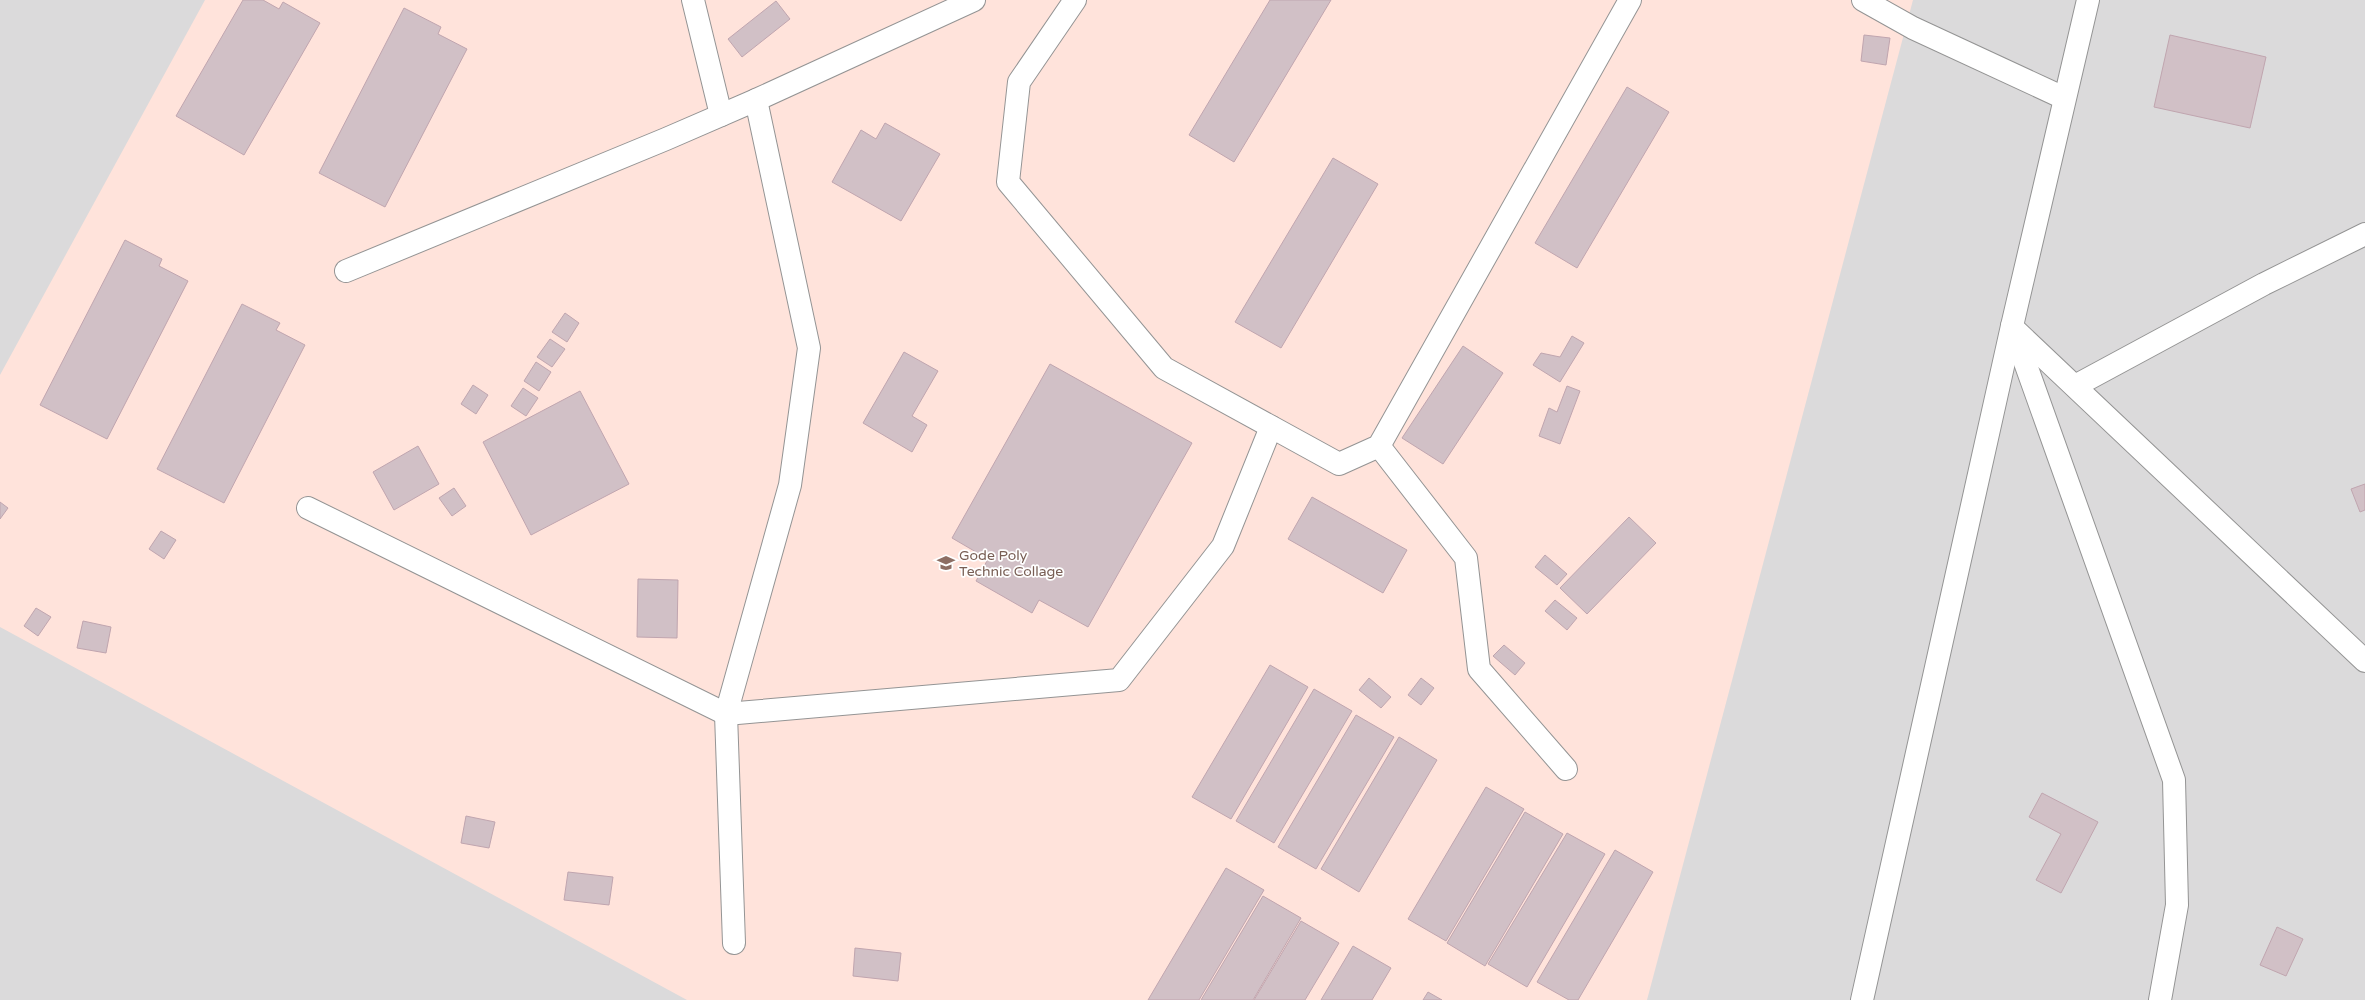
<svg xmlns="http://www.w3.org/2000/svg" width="2365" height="1000" font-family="'Varela Round',sans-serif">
<rect width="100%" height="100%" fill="#eee3e4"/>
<rect fill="#dbdadb" x="0" y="0" width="2365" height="1000"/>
<polygon fill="#ffe3db" points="205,0 1913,0 1647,1000 687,1000 0,627 0,375"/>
<g fill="#d1c0c6" stroke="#c0a5af">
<polygon points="243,0 263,0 279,9 283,2 320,23 244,155 176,116"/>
<polygon points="1270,0 1331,0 1234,162 1189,135"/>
<polygon points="776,1 790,19 742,57 728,39"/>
<polygon points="404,8 441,27 438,34 467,49 385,207 319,173"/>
<polygon points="1864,35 1890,38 1886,65 1861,61"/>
<polygon points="2170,35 2266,57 2250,128 2154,107"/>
<polygon points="1627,87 1669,112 1577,268 1535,243"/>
<polygon points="885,123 940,154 901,221 832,182 861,130 876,139"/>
<polygon points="1333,158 1378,184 1281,348 1235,322"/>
<polygon points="125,240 162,259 159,266 188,281 107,439 40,405"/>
<polygon points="242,304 280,323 276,330 305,345 224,503 157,469"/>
<polygon points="565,313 579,323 567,342 552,332"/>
<polygon points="1572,336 1584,343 1560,382 1533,365 1541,353 1560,357"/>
<polygon points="550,339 565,349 552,367 537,357"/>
<polygon points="1463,346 1503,373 1443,464 1402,438"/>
<polygon points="904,352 938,371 912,416 927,425 912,452 863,423"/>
<polygon points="536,362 551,372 539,391 524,381"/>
<polygon points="1050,364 1192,443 1088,627 1039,600 1032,613 976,581 988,559 952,538"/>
<polygon points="473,385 488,395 476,414 461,404"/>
<polygon points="1567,386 1580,391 1560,444 1539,436 1549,408 1557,412"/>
<polygon points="523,388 538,398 526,416 511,406"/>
<polygon points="580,391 629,484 531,535 483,442"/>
<polygon points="418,446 439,484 394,510 373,472"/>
<polygon points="2365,484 2365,510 2360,512 2351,489"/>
<polygon points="454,488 466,506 452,516 439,498"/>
<polygon points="1312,497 1407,550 1383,593 1288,539"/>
<polygon points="0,502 8,508 0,519"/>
<polygon points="1629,517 1656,543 1587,614 1560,588"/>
<polygon points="161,531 176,540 164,559 149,549"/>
<polygon points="1545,555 1567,574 1557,585 1535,567"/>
<polygon points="638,579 678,580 677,638 637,637"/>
<polygon points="1555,600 1577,618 1567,630 1545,611"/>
<polygon points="36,608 51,617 38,636 24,626"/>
<polygon points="83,621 111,627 106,653 77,648"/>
<polygon points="1504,645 1525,663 1515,675 1493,656"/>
<polygon points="1270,665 1308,687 1231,819 1192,797"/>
<polygon points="1369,678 1391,697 1381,708 1359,690"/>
<polygon points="1421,678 1434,688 1421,705 1408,695"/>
<polygon points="1314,689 1352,711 1274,843 1236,821"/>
<polygon points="1356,715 1394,737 1316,869 1278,847"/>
<polygon points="1399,737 1437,760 1359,892 1321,869"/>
<polygon points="1486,787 1524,809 1446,941 1408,919"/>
<polygon points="2042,793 2098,822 2061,893 2036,880 2061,834 2029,817"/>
<polygon points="1525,812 1563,834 1485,966 1447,943"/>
<polygon points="466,816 495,822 489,848 461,843"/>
<polygon points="1567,833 1605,854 1527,987 1488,964"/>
<polygon points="1615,850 1653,872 1578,1000 1569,1000 1537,982"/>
<polygon points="1226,868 1264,890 1199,1000 1148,1000"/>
<polygon points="568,872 613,877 609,905 564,900"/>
<polygon points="1263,896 1301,918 1253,1000 1201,1000"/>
<polygon points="1301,921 1339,943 1305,1000 1254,1000"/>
<polygon points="2277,927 2303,939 2286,976 2260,965"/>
<polygon points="1353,946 1391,968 1372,1000 1321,1000"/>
<polygon points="855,948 901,953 898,981 853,976"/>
<polygon points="1428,992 1442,1000 1423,1000"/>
</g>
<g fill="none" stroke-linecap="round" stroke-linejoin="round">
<g stroke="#949494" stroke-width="24">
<g id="minor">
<polyline points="693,0 721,115"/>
<polyline points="1075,0 1019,82 1008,182 1164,368 1339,464 1379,446 1630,0"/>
<polyline points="1863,0 1913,28 2064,98"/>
<polyline points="346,271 666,139 756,100"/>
<polyline points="2012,326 2174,780 2177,905 2160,1000"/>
<polyline points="2014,329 2365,661"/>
<polyline points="2075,386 2264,284 2365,234"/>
<polyline points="1379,446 1466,558 1479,669 1566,769"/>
<polyline points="308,508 726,714 1119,680 1223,546 1271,427"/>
<polyline points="734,943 726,714 790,485 809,348 756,100 974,0"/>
<polyline points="1862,1000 2012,326 2088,0"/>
</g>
</g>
<use href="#minor" stroke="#fff" stroke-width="22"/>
</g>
<defs>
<g id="school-bare" transform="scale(1.38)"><path d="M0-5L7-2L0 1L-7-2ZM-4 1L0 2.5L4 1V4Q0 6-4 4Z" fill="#8d6e63" stroke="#fff" stroke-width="2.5" paint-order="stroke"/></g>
</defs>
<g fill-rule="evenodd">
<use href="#school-bare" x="946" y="563"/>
</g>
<g text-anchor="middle" stroke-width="3.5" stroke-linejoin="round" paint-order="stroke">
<g font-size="14" fill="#785e54" stroke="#fff" text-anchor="start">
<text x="959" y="560">Gode Poly<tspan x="959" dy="16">Technic Collage</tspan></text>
</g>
</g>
</svg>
